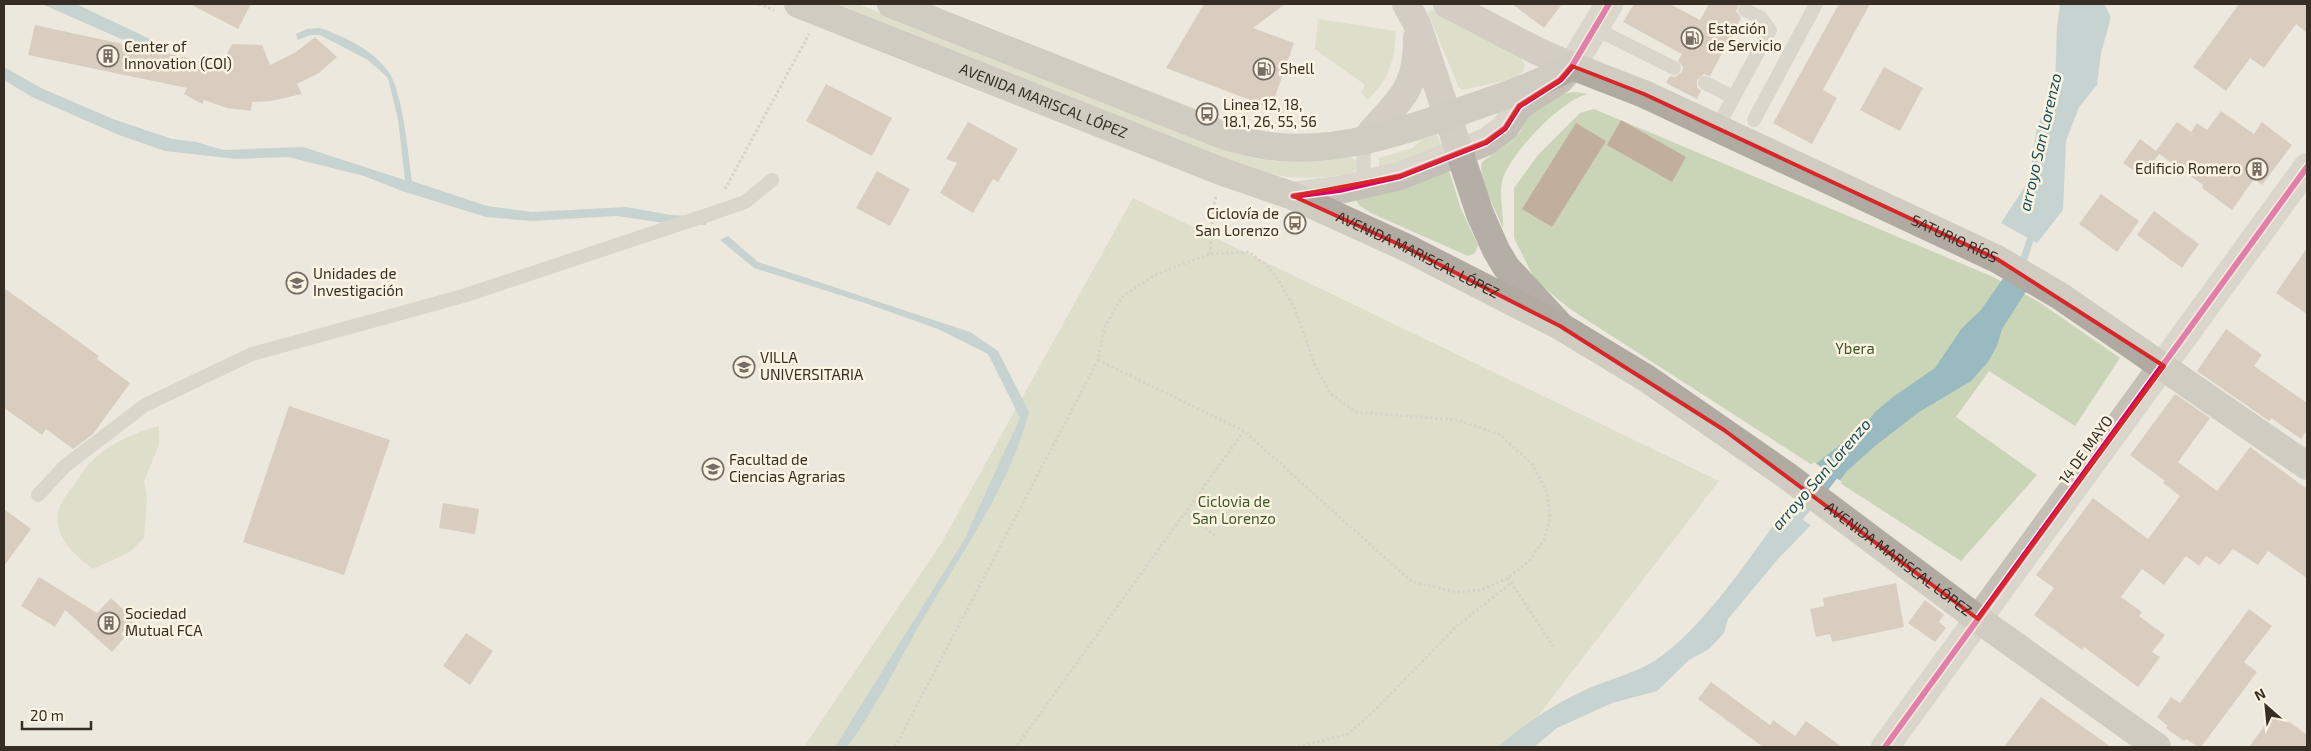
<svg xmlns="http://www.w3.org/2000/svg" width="2311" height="751" font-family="'Exo 2',sans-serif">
<rect width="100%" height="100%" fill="#ede8dd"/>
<g fill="#cad4b6">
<path d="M834 4H858L1129 112 1256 159 1285 162 1348 156 1358 161V168C1350 179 1295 179 1281 176 1236 166 1193 145 1150 129 1043 90 939 46 834 4Z"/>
<polygon points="1432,10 1520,57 1525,65 1523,72 1512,79 1462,90 1458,86 1429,15 1428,13"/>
<path d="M1318 19 1396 31C1394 62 1390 77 1368 100L1361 93 1365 85 1315 49Z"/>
<path d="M1575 92 1588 94C1561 100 1512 152 1503 178 1498 194 1504 213 1503 228 1497 213 1477 177 1482 162L1513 140 1520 132 1529 112 1561 94Z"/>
<polygon points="1594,109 1991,276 2039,302 2120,358 2075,426 1989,371 1956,417 2037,475 1961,561 1570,309 1535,280 1514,238 1514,188 1538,155 1580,113"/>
<polygon points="1437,134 1443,150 1381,168 1379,165 1379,158 1413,148 1422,139"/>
<polygon points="1449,171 1461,209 1478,245 1475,253 1468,256 1371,213 1359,205 1355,199"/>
<polygon points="1133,198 1719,481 1514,747 804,747 942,542"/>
<path d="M159 426V445L144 481 147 499 144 538 130 552 93 569C79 558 61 544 58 524 55 509 64 498 73 486 79 478 84 469 91 462 108 444 136 432 159 426Z"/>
</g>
<g fill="#98bac0">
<polygon points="42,4 76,4 167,47 166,52 119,38"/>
<polygon points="2060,4 2104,4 2111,17 2101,53 2097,85 2079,107 2066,141 2063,210 2037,243 2001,223 2029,180 2037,127 2055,90 2057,26"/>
<path d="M320 28C343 36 373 50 388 71 403 91 408 155 412 181L487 206 532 212 626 207 671 215 710 217 705 225 665 223 616 216 532 221 486 217 402 191 364 176 288 157 236 159 165 151 119 135 32 97 4 80V67L41 88 113 119 172 139 196 142 223 150 303 147 405 180 398 119 388 78 368 60 320 35H310L298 40 296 34 307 29Z"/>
<path d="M728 236 758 262 970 332 998 351 1029 412C1009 487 963 551 924 617 899 660 877 707 847 747H835L964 540 1020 418 988 354 938 329 865 303 754 268 720 240Z"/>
<polygon points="2004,277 2027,290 2002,329 1997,346 1988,362 1971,381 1919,412 1875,446 1847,471 1837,484 1812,467 1865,425 1875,412 1893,397 1935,368 1962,328 1981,310"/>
<path d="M1788 505 1813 523 1778 559 1728 619 1724 633 1709 649 1689 660 1657 691 1612 703 1557 728 1534 747H1497C1523 726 1552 705 1583 691 1606 680 1634 674 1656 660 1705 627 1753 553 1788 505Z"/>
</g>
<g fill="#ede8dd">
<polygon points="1814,462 1842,482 1839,486 1836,487 1810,469 1810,466"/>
<polygon points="1786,503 1790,503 1814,521 1815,525 1813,527 1784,506"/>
</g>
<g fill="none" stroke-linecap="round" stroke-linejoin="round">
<g stroke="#98bac0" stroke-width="7">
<polyline points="2021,268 2033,231"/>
<polyline points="1821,493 1836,474"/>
<polyline points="1796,522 1814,501"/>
</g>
</g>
<g fill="#c2ae9d">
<polygon points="190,4 251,4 238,29"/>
<polygon points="1204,4 1285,4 1253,28 1294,43 1271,108 1166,68"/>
<polygon points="1512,4 1562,4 1544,28"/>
<polygon points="1634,4 1670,4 1700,20 1709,4 1739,4 1736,11 1741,18 1710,76 1704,74 1697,80 1697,87 1701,91 1697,99 1666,83 1670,76 1675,77 1682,72 1683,67 1678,61 1682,54 1623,22"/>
<polygon points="1839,4 1870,4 1823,90 1837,98 1812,144 1773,123"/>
<polygon points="2239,4 2307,4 2307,33 2296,24 2264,68 2250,58 2226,91 2193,67"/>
<polygon points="35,25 201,61 204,55 222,63 232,44 262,45 270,65 296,52 315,37 337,57 319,73 297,84 302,94 271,101 252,102 251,111 227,108 204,100 202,104 184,94 187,88 28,55"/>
<polygon points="1884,67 1923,88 1900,131 1860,110"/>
<polygon points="826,84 892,118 872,156 806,121"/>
<polygon points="2221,111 2254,134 2262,122 2292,145 2262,185 2254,179 2232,210 2202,188 2203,185 2159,154 2143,177 2123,163 2140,139 2156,151 2177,122 2191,132 2197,123 2207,130"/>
<polygon points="1621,120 1686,157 1672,182 1607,145"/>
<polygon points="968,122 1018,149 998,182 993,179 973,213 940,193 957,163 946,159"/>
<polygon points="1576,123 1606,141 1552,227 1522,209"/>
<polygon points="877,171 910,189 890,226 856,208"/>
<polygon points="2101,194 2139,221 2117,252 2079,224"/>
<polygon points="2154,211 2199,244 2182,268 2137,235"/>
<polygon points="2307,248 2307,314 2276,293"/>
<polygon points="4,288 99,356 97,359 130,383 93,434 73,449 46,429 42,435 4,408"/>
<polygon points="2226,329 2262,355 2254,366 2307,403 2307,430 2301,439 2271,418 2269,421 2197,371"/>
<polygon points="2175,394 2210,418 2178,462 2217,491 2250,447 2307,489 2307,578 2268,551 2258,565 2233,549 2220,565 2206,556 2199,566 2186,556 2164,585 2142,569 2121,597 2142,612 2139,616 2165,635 2152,652 2160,657 2138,687 2084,647 2082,650 2034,615 2054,588 2036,575 2093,498 2148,539 2180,496 2163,483 2165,481 2130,455"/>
<polygon points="289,406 390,440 344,575 243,542"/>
<polygon points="443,503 479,509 475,534 439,528"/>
<polygon points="4,509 31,529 4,566"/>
<polygon points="39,577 97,613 111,598 134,620 121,634 125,637 112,652 65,610 55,627 21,606"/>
<polygon points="1896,583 1904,627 1832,642 1830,634 1816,637 1810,609 1824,606 1823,598"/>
<polygon points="1925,600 1944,615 1939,622 1946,628 1935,642 1908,623"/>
<polygon points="2249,609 2272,626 2244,662 2257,672 2201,747 2198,747 2186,739 2184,741 2166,728 2168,726 2157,717 2171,697 2180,703"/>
<polygon points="466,633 493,651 470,685 443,666"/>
<polygon points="1711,682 1770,725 1773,720 1795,736 1806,721 1842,747 1763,747 1698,699"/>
<polygon points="2041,697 2111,747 2004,747"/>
<polygon points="2275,711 2307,735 2307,747 2249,747"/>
</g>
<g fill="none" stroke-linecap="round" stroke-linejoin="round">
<g stroke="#beb8af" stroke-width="3" stroke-dasharray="2.5 2.5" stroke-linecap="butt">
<polyline points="759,4 774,10"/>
<polyline points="725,189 809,34"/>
<polyline points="1210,254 1213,209 1216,196"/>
<polyline points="1098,360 1244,431"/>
<polyline points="1185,513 1216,536"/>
<polyline points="1508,578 1553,646"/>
<polyline points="895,747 1098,360 1105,326 1123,296 1157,274 1210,254 1249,252 1266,265 1278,279 1295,309 1315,366 1331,394 1356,412 1458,420 1499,434 1532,464 1547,492 1550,518 1544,540 1529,561 1508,578 1481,590 1456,592 1412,582 1244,431 1016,747"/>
<polyline points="1298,747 1348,734 1374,711 1457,626 1511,583"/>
</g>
<g stroke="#c5c0b7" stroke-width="14">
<polyline points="1594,28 1674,68"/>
<polyline points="1705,83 1733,97"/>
<polyline points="1754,120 1816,4"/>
<polyline points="1717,128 1770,30 1760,17 1745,10"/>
<polyline points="1363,184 1364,141"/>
<polyline points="38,495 65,466 145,405 252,354 463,296 713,213 745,202 772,180"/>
</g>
<g stroke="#c5c0b7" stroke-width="28">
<polyline points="1293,196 1339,190 1400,176 1486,142 1505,128 1519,106 1560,80 1572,66 1609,4"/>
<polyline points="1885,747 2307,167"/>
</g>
<g stroke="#b4aea6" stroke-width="28">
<polyline points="1406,4 1417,24 1480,214 1496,250 1506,267 1558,323"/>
<polyline points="1447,4 1537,51 1572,66"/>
<path d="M1364 141C1396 100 1417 96 1417 38"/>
</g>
<g stroke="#b0aaa2" stroke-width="28">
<path id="s1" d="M798 4 1223 172 1293 196 1407 248 1560 326 1646 378 1786 475 1978 619 2157 747"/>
<path id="s2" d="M891 4 1225 136C1239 139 1254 144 1269 146 1336 155 1408 130 1470 108 1505 96 1539 84 1572 66L1644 94 1997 259 2060 296 2307 466"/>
</g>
<g stroke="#fbf4e3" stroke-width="9">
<g id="cycleway">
<polyline points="1293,196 1339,190 1400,176 1486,142 1505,128 1519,106 1560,80 1572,66 1609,4"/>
<polyline points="1885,747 2307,167"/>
</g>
</g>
<use href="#cycleway" stroke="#d6006c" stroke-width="6"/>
</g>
<path d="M0 0H2311V751H0ZM1572 66 1644 94 1997 259 2164 366 1978 619 1724 430 1560 326 1407 248 1293 196 1400 176 1486 142 1505 128 1519 106 1560 80Z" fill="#ede8dd" fill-opacity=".55" fill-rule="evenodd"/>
<path fill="none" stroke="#d62828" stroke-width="4" stroke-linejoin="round" d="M1572 66 1644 94 1997 259 2164 366 1978 619 1724 430 1560 326 1407 248 1293 196 1400 176 1486 142 1505 128 1519 106 1560 80Z"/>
<defs>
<g id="fuel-ring" transform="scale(1.125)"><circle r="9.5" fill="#fbf4e3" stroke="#766e65" stroke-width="1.5"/><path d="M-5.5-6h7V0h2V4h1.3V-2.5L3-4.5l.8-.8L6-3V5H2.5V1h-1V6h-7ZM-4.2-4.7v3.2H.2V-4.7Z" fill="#766e65"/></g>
<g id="building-ring" transform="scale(1.125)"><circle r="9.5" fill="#fbf4e3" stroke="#766e65" stroke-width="1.5"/><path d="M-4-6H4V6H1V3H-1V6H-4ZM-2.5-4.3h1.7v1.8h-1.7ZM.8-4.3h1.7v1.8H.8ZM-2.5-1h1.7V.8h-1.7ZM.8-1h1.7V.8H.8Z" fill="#766e65"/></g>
<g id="bus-ring" transform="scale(1.125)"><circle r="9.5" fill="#fbf4e3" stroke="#766e65" stroke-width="1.5"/><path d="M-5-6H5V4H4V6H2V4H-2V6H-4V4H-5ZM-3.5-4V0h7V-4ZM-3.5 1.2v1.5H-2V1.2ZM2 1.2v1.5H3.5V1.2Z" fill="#766e65"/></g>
<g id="university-ring" transform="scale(1.125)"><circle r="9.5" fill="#fbf4e3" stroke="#766e65" stroke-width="1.5"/><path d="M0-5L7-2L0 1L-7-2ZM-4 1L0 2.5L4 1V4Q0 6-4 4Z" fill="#766e65"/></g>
</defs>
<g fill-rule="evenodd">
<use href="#fuel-ring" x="1692" y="38"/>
<use href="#building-ring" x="108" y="56"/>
<use href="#fuel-ring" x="1264" y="69"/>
<use href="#bus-ring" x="1207" y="114"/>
<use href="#building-ring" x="2257" y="169"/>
<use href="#bus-ring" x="1295" y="223"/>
<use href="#university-ring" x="297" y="283"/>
<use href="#university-ring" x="744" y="367"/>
<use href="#university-ring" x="713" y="469"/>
<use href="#building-ring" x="109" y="623"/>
</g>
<g text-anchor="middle" stroke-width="5" stroke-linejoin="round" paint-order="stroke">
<g font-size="15" fill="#362d25" stroke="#fbf4e3" text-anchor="start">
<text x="1708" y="34">Estación<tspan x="1708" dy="17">de Servicio</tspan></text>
<text x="124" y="52">Center of<tspan x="124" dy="17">Innovation (COI)</tspan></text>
<text x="1280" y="74">Shell</text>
<text x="1223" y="110">Linea 12, 18,<tspan x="1223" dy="17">18.1, 26, 55, 56</tspan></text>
<text x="2241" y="174" text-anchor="end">Edificio Romero</text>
<text x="1279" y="219" text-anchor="end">Ciclovía de<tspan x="1279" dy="17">San Lorenzo</tspan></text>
<text x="313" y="279">Unidades de<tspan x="313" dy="17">Investigación</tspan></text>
<text x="760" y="363">VILLA<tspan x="760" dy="17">UNIVERSITARIA</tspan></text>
<text x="729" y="465">Facultad de<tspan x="729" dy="17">Ciencias Agrarias</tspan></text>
<text x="125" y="619">Sociedad<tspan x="125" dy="17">Mutual FCA</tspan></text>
</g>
<g font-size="15" fill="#362d25" stroke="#fbf4e3">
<text dy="5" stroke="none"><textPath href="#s1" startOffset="264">AVENIDA MARISCAL LÓPEZ</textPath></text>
<text dy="5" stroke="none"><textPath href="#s2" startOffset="1141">SATURIO RÍOS</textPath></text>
<text dy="5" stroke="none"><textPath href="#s1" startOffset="669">AVENIDA MARISCAL LÓPEZ</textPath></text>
<text transform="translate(2086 450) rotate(-54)" y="5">14 DE MAYO</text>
<text dy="5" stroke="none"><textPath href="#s1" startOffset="1239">AVENIDA MARISCAL LÓPEZ</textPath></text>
</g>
<g font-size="15" fill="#3e5726" stroke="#fbf4e3">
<text x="1855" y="354">Ybera</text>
<text x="1234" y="507">Ciclovia de<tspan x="1234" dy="17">San Lorenzo</tspan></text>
</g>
<g font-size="16" font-style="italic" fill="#174c5b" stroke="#fbf4e3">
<text transform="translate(2040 142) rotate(-77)" y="6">arroyo San Lorenzo</text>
<text transform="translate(1821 474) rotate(-49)" y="6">arroyo San Lorenzo</text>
</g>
</g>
<rect width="2311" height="751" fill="none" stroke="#362d25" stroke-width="10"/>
<g transform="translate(2266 706) rotate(333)" stroke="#fbf4e3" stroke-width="4" paint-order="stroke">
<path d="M0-4L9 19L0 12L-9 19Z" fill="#362d25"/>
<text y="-8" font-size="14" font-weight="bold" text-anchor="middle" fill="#362d25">N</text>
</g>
<path d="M22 721v8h69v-8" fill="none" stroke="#362d25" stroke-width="2.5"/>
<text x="30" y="721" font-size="15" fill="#362d25" stroke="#fbf4e3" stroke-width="4" paint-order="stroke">20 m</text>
</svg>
